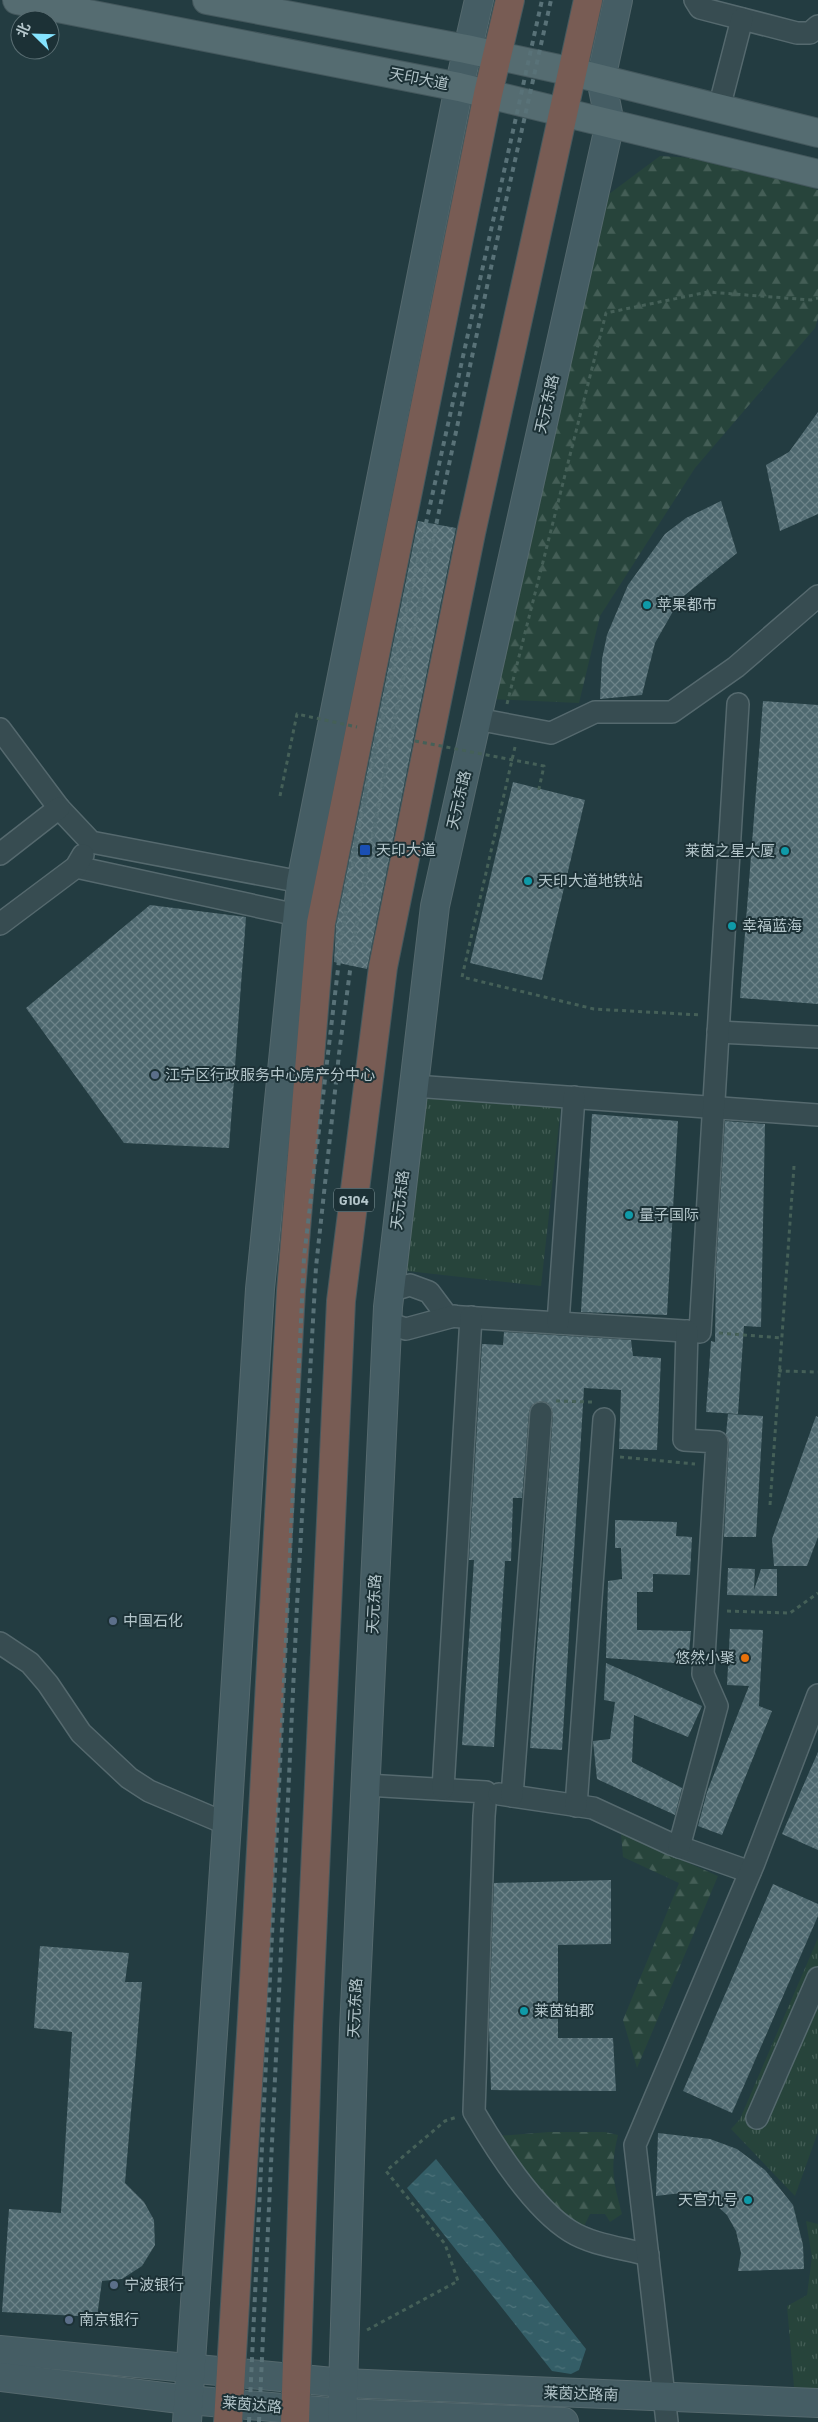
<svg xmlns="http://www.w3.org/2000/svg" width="818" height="2422" font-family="Barlow,'Noto Sans SC',sans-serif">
<defs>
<pattern id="grass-tufts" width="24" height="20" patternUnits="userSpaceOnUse" patternTransform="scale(1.25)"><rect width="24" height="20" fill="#27443b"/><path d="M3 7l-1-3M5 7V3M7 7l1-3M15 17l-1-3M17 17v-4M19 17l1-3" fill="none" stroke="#445e56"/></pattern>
<pattern id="forest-firs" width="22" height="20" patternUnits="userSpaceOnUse" patternTransform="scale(1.25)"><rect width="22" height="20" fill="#27443b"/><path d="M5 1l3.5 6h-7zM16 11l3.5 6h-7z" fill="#445e56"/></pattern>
<pattern id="water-ripples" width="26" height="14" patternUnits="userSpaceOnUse" patternTransform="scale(1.25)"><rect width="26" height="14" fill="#345e67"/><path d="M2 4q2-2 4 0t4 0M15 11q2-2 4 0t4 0" fill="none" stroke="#4f747b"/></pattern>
<pattern id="building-cross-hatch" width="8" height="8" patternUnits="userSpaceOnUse" patternTransform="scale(1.25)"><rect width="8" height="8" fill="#4e686f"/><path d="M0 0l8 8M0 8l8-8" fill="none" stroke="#6d8389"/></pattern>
</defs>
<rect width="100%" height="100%" fill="#233c41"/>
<g fill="url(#grass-tufts)">
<polygon points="418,1090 561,1106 541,1286 398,1270"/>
<polygon points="818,1938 818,2132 795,2196 731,2129 740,2119"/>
<polygon points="806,2221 818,2224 818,2389 794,2387 787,2306 807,2295 812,2257"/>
</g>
<g fill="url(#forest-firs)">
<polygon points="660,156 729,160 818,190 818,318 815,328 695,468 600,616 579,703 490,699 609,194"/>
<polygon points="621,1833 718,1876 637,2068 623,2020 679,1883 623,1857"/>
<path d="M549 2132H605L618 2135C610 2169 613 2180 622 2214L610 2222 605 2214H590L582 2230 536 2189 497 2136Z"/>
</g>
<polygon fill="url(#water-ripples)" points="436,2159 586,2349 579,2370 571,2374 552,2371 407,2188"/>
<g fill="url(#building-cross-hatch)">
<polygon points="818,412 818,514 780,531 766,465 789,452"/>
<polygon points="721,501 737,553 680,599 655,643 642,695 600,699 602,659 607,635 628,585 665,534 686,518"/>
<polygon points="418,521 456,528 367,969 334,962 336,925"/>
<polygon points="763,701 818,705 818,1004 740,998"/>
<polygon points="513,782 585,800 542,980 470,963"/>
<polygon points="150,905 246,917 229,1148 124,1143 26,1008"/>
<polygon points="592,1114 678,1121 667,1315 581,1312"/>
<polygon points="725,1121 765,1124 761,1327 744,1326 738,1414 706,1412 711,1341 715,1342 716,1269"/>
<polygon points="504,1332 631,1340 633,1356 661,1358 657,1450 619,1449 621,1390 584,1388 562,1750 530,1748 553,1414 548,1403 541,1401 531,1406 529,1412 522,1498 513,1498 511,1561 505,1561 494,1747 462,1745 474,1560 469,1560 482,1344 503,1345"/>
<polygon points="728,1414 763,1416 756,1537 724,1537 729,1443 726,1434"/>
<polygon points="816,1416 818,1417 818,1537 807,1566 774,1566 772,1539"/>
<polygon points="615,1520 677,1522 676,1536 692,1537 690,1575 653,1574 653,1592 637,1592 637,1630 691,1631 688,1664 606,1658 608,1581 622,1579 621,1548 615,1548"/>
<polygon points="728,1568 755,1569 754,1590 761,1569 777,1569 777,1596 727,1595"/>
<polygon points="730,1629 763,1630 759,1706 772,1711 722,1835 698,1826 707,1792 749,1686 727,1685"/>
<polygon points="606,1663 702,1706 688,1737 634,1715 632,1762 682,1788 675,1815 597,1779 593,1741 610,1739 615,1702 604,1700"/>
<polygon points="818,1752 818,1850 782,1834"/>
<polygon points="611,1880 611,1944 558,1945 558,2038 613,2038 616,2091 491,2090 489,2027 494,1883"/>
<polygon points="773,1884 818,1904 818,1916 732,2113 683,2091"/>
<polygon points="40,1946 129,1953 125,1982 142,1982 125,2183 144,2202 154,2220 155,2245 142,2266 122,2279 102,2281 97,2317 2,2312 9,2209 61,2213 72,2032 34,2028"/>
<polygon points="658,2133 710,2139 737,2149 765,2170 793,2205 803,2245 804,2269 738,2271 741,2253 736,2231 727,2215 715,2204 700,2196 681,2193 656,2196"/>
</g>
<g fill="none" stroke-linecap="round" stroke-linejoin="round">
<g stroke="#55696e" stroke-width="24">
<g id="street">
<polyline points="695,0 700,8 797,33 810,33 818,26"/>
<polyline points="719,108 742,19"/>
<polyline points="477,719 551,733 595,712 672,712 736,667 818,596"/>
<polyline points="0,729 59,808 91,842 301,882"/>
<polyline points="0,854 59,808"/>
<polyline points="76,867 297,915"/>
<polyline points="0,924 76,867 83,855"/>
<polyline points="718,1032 818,1037"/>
<polyline points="414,1086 818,1115"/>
<polyline points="390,1291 410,1285 429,1292 447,1316 700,1332 738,704"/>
<polyline points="387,1323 406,1329 454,1316"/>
<polyline points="558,1323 574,1097"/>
<polyline points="0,1643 30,1663 48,1684 81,1733 129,1778 149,1791 227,1824"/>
<path d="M366 1785 486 1792 484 1816 474 2112C495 2148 534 2209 570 2231 592 2245 623 2248 648 2255"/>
<polyline points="443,1789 471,1317"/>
<polyline points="499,1794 593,1808 671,1844 750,1872"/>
<polyline points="512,1796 541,1413"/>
<polyline points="576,1806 604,1419"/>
<polyline points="679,1847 717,1706 703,1674 717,1442 684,1440 687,1331"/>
<polyline points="757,2118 818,1978"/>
<polyline points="667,2422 635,2145 754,1863 818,1695"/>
</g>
</g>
<g stroke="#55696e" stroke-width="30">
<g id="secondary">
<polyline points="0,2350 343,2383 818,2403"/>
<polyline points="0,2377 188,2400 342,2413 564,2422"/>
<polyline points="187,2422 227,1824 260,1289 301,882 459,87 479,0"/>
<polyline points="342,2422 354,2030 388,1307 435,906 610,123 601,79 618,0"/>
</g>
</g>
<g stroke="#44585d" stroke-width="30">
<g id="primary">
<polyline points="17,0 459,87 818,174"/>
<polyline points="207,0 466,49 573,72 818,133"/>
</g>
</g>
<g stroke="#45595e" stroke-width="30">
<g id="highway">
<polyline points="228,2422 252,2017 291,1291 321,923 488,94 510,0"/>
<polyline points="295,2422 308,2026 341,1301 383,967 471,533 588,0"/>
</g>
</g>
<g stroke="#456058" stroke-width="3" stroke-dasharray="4 4" stroke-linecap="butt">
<polyline points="507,704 606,313 708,292 811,300 818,298"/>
<polyline points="515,747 462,977 594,1009 701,1015"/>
<polyline points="719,1333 782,1338"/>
<polyline points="781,1369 780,1371 818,1372"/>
<polyline points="556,1401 592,1402"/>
<polyline points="620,1457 695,1464"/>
<polyline points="770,1505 794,1166"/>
<polyline points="727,1611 790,1613 818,1593"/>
<polyline points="367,2330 458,2281 445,2244 386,2171 445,2121 457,2117"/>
</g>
<use href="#street" stroke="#374c51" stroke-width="21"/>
<use href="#secondary" stroke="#455d64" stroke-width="28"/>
<use href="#primary" stroke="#556c71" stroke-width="28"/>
<use href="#highway" stroke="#785c54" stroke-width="28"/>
<g stroke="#597278" stroke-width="4" stroke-dasharray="5 5" stroke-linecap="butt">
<polyline points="249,2422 304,1257 342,935 359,827 380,731 542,0"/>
<polyline points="259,2422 297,1605 316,1267 339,1054 355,933 392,732 492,263 551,0"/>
</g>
<g stroke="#456058" stroke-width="3" stroke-dasharray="4 4" stroke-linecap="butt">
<polyline points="415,741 544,766 538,793"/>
<polyline points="280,796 297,714 357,727"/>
</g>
</g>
<g fill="#0f9aa8" stroke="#1c3136" stroke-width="2">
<circle cx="647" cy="605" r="5"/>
<circle cx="785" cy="851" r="5"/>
<circle cx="528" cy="881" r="5"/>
<circle cx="732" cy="926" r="5"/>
<circle cx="629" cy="1215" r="5"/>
<circle cx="524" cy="2011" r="5"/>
<circle cx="748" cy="2200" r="5"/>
</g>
<rect fill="#1a4fb4" stroke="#1c3136" stroke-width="2" x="359" y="844" width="12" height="12" rx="2.5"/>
<g fill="#5c6f8a" stroke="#1c3136" stroke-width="2">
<circle cx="155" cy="1075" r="5"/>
<circle cx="113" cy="1621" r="5"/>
<circle cx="114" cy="2285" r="5"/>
<circle cx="69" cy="2320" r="5"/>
</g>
<circle fill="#e8710a" stroke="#1c3136" stroke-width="2" cx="745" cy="1658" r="5"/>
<g text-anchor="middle" stroke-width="4" stroke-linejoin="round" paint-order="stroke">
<rect fill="#1c3136" stroke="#86999e" stroke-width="1" x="334" y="1188.5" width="40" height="23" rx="4"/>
<g font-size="14" font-weight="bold" fill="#b4c6cb">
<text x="354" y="1205">G104</text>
</g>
<g font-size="15" fill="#b4c6cb" stroke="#1c3136">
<text transform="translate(419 79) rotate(11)" y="5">天印大道</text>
<text transform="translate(547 404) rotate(-77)" y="5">天元东路</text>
<text transform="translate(459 800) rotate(-77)" y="5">天元东路</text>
<text transform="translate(400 1200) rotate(-83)" y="5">天元东路</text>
<text transform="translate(374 1604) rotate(-87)" y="5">天元东路</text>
<text transform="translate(355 2008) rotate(-87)" y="5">天元东路</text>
<text transform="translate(581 2394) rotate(2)" y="5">莱茵达路南</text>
<text transform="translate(252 2405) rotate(5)" y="5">莱茵达路</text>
</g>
<g font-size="15" fill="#b4c6cb" stroke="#1c3136" text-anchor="start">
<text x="657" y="610">苹果都市</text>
<text x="376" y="855">天印大道</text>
<text x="775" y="856" text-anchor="end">莱茵之星大厦</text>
<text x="538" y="886">天印大道地铁站</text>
<text x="742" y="931">幸福蓝海</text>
<text x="165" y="1080">江宁区行政服务中心房产分中心</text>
<text x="639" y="1220">量子国际</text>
<text x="123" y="1626">中国石化</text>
<text x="735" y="1663" text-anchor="end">悠然小聚</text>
<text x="534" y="2016">莱茵铂郡</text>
<text x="738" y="2205" text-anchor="end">天宫九号</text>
<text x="124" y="2290">宁波银行</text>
<text x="79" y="2325">南京银行</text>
</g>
</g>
<g transform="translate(35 35) rotate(293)"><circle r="24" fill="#1c3136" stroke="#596d72"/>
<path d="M0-4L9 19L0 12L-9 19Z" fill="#85e4ff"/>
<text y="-8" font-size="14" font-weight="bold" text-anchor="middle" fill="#b4c6cb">北</text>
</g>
</svg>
